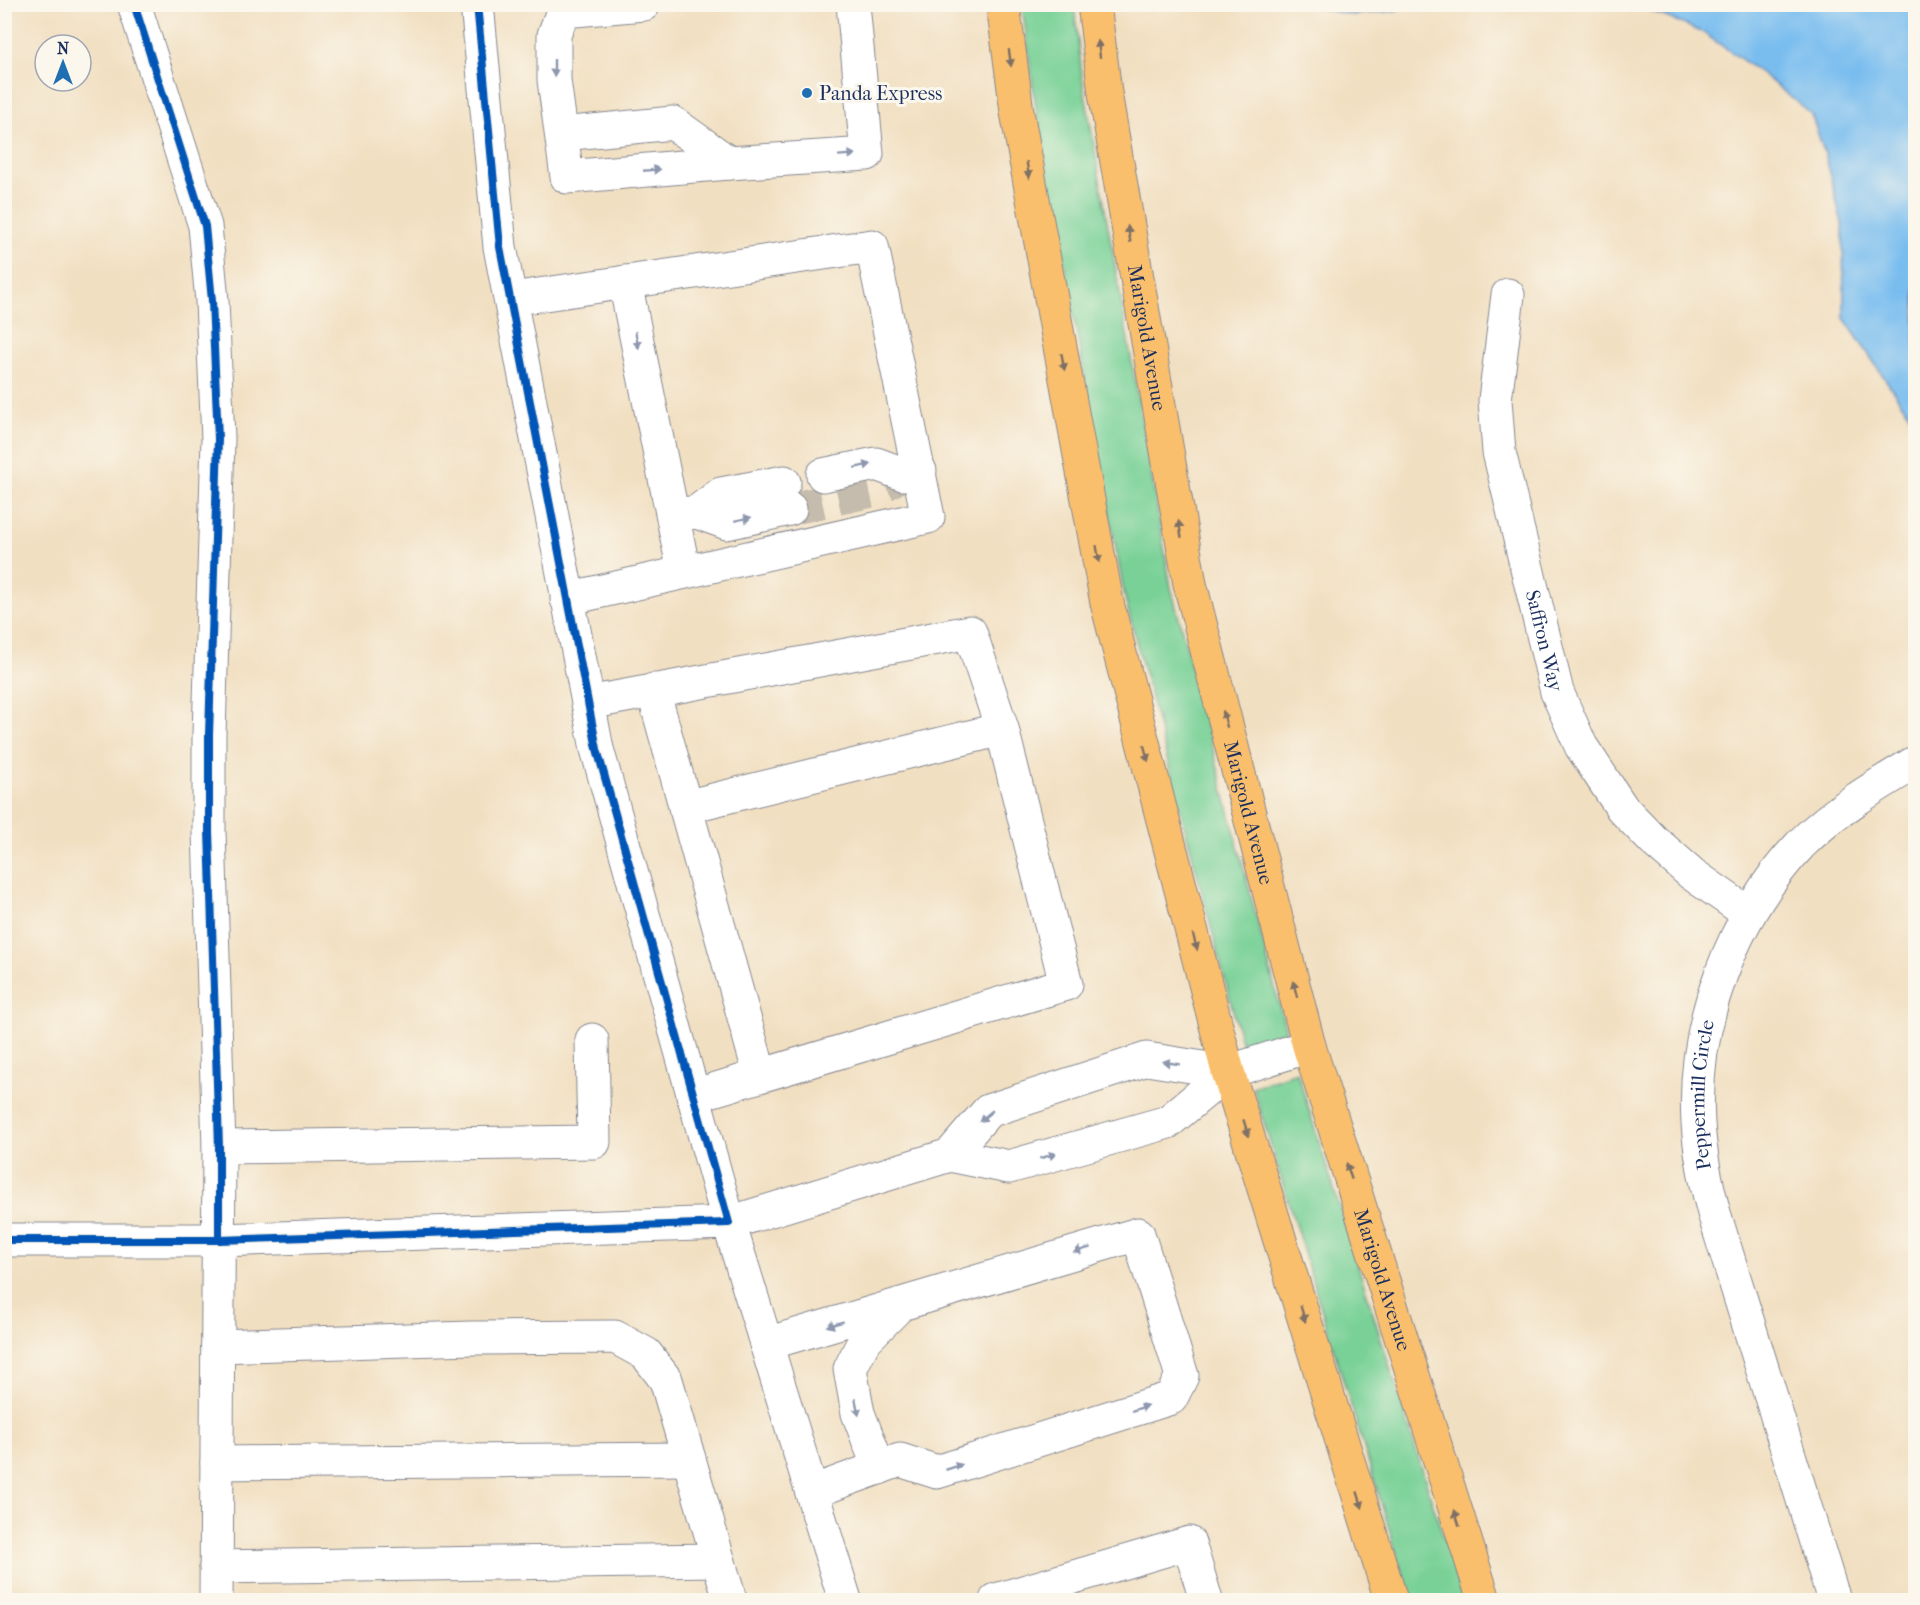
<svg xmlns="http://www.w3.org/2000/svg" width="1920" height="1605" font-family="'IM FELL French Canon',serif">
<rect width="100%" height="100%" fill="#fbf7ec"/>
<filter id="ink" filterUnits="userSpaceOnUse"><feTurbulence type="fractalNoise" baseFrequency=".0167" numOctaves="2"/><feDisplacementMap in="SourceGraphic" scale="12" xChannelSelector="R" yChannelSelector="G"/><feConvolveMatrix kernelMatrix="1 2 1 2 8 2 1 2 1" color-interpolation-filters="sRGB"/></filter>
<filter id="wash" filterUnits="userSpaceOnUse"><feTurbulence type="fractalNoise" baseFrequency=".008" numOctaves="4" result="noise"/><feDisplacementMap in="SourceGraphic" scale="24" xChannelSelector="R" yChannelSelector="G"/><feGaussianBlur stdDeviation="1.35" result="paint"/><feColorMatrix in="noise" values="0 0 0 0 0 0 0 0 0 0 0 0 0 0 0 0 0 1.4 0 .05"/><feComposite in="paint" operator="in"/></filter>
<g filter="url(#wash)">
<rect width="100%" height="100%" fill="#f1dfc1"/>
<g fill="#79d197" stroke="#4a807a" stroke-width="1.5">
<polygon points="1022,5 1074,5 1082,77 1171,588 1286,1031 1242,1045 1125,598 1036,108"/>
<polygon points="1297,1072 1463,1600 1411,1600 1253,1087"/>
</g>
<g fill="#79bdef" stroke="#4a76a6" stroke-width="1.5">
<polygon points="1303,5 1410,5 1393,11 1352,15"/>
<polygon points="1637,5 1915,5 1915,423 1844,318 1843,227 1825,154 1811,114 1761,73 1702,32"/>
</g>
</g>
<g filter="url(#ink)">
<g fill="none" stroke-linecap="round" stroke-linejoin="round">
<polyline stroke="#c6bcad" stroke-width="33" stroke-dasharray="33 16" stroke-linecap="butt" points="790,509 876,490 903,474"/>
<g stroke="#868790" stroke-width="35">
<g id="minor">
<polyline points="134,4 205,226 212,301 218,439 209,735 209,831 219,1147 216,1600"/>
<polyline points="562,4 563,11 644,4"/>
<polyline points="563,11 554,35 554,80 567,177 729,163 867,154 853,4"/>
<polyline points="562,134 673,123 729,163"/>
<polyline points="625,282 684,572"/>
<path id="s1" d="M1508 295 1495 400 1499 452 1557 692 1581 746 1622 808 1653 840 1692 874 1749 914"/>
<polyline points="511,299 872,246 928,517 567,599"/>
<polyline points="823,475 876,464 903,474 920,471"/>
<polyline points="697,512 727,523 790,509"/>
<polyline points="673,515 697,512 721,494 784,482"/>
<polyline points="653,690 760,1075"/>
<polyline points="588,703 970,632 1002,729 1066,984 693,1096"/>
<polyline points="685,807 1002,729"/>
<polyline points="219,1147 594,1142 592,1040"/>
<polyline points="950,1155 988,1111 1147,1059 1228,1072"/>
<polyline points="4,1240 219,1240 729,1223 597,749 500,247 477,4"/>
<polyline points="766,1344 1138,1234 1182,1376 1171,1398 937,1472 900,1460 812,1492"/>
<polyline points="218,1346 471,1338 615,1337 646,1354 666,1380 730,1600"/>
<polyline points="217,1463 689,1459"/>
<polyline points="879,1468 858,1413 850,1369 864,1341 897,1308"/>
<polyline points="216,1567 718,1560"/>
<polyline points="845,1600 729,1223 950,1155 1009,1167 1168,1122 1228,1072 1309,1046"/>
<polyline points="996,1600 1189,1543 1206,1600"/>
<path id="s2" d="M1834 1600 1714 1213C1706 1183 1700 1154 1698 1123 1692 1023 1732 917 1801 844 1834 811 1876 786 1916 762"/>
</g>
</g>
<g stroke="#868790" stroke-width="35">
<g id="major">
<polyline points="1003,4 1017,112 1107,603 1228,1072 1391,1600"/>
<path id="s3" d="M1094 4 1105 93 1190 584 1309 1046 1484 1600"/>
</g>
</g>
<use href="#minor" stroke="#fff" stroke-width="33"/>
<use href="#major" stroke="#f9bf6d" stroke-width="33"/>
<g stroke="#fbf7ec" stroke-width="11">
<g id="cycleway">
<polyline points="134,4 205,226 212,301 218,439 209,735 209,831 219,1147 219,1240"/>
<polyline points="4,1240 219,1240 729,1223 597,749 500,247 477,4"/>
</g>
</g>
<use href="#cycleway" stroke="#0057b8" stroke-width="8"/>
</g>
<defs><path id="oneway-solid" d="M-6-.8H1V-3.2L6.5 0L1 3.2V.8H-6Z" transform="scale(1.5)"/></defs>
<g fill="#7f7065">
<use href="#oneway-solid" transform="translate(1099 49) rotate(-97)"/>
<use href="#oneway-solid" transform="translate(1010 58) rotate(82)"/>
<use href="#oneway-solid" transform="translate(1028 170) rotate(80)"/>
<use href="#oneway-solid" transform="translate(1129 234) rotate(-100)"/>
<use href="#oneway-solid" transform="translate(1063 362) rotate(80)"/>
<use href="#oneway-solid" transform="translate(1180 529) rotate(-100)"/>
<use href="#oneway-solid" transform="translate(1098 554) rotate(80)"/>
<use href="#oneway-solid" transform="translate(1225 719) rotate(-104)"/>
<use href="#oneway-solid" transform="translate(1146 753) rotate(75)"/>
<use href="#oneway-solid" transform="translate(1195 942) rotate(75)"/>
<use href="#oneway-solid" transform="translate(1295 989) rotate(-104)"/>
<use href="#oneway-solid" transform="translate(1246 1128) rotate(73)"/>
<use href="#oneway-solid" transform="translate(1349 1171) rotate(-107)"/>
<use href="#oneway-solid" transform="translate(1303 1314) rotate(73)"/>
<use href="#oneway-solid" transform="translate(1360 1500) rotate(73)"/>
<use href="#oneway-solid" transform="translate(1457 1518) rotate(-107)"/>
</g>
<g fill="#8d97ae">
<use href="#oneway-solid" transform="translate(554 68) rotate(90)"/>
<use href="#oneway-solid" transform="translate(847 155) rotate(-4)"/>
<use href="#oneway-solid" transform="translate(652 170) rotate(-5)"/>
<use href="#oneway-solid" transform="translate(637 340) rotate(78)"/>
<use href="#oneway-solid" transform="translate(863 466) rotate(-12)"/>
<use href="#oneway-solid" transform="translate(743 519) rotate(-12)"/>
<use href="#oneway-solid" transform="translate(1171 1063) rotate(-171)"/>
<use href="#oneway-solid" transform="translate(986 1116) rotate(140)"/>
<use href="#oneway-solid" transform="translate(1048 1156) rotate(-16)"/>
<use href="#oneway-solid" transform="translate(1082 1250) rotate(163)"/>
<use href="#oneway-solid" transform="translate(835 1324) rotate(164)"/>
<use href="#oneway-solid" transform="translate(857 1407) rotate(78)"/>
<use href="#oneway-solid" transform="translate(1140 1408) rotate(-18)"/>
<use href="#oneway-solid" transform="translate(954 1467) rotate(-18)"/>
</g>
</g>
<circle fill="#1f6fb2" stroke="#fbf7ec" stroke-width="2" cx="807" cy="93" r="6"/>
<g text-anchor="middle" stroke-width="6" stroke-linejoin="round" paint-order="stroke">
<g font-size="20" fill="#1b2f5e" stroke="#fbf7ec" text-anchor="start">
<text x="819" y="100">Panda Express</text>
</g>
<g font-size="20" fill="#1b2f5e" stroke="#fbf7ec">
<text dy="7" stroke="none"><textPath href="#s3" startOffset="338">Marigold Avenue</textPath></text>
<text dy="7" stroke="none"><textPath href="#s1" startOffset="352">Saffron Way</textPath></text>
<text dy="7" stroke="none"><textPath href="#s3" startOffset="824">Marigold Avenue</textPath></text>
<text dy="7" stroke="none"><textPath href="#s2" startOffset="525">Peppermill Circle</textPath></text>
<text dy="7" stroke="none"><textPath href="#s3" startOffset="1310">Marigold Avenue</textPath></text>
</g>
</g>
<rect width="1920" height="1605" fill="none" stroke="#fbf7ec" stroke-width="24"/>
<g transform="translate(63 63)"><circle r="28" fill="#fbf7ec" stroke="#a1a7b3" stroke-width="1.5"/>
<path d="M0-4.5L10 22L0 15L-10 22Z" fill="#1f6fb2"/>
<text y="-9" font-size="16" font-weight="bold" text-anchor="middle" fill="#1b2f5e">N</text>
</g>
</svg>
